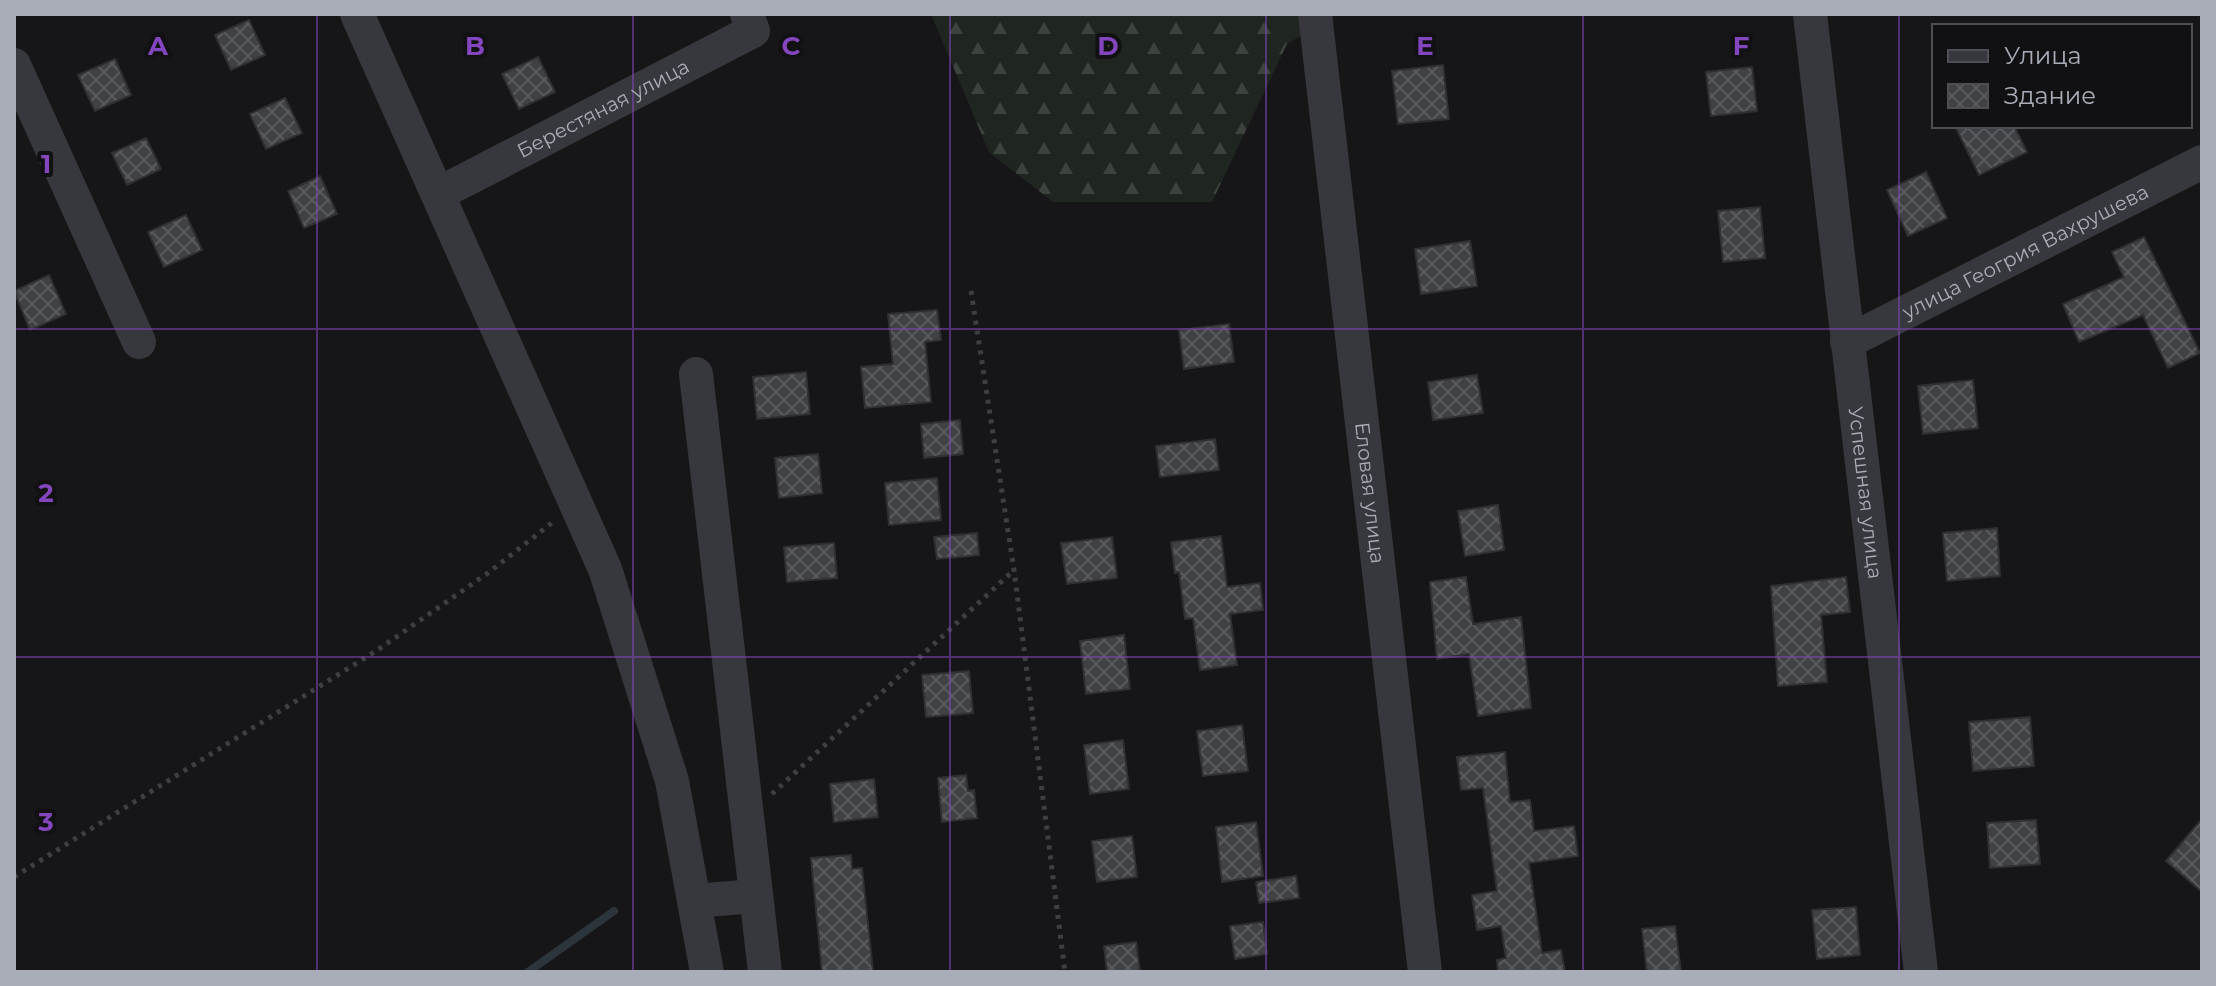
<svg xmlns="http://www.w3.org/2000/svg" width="2216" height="986" font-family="Montserrat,sans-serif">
<defs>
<pattern id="forest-firs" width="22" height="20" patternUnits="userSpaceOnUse" patternTransform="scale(2)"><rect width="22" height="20" fill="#1e261f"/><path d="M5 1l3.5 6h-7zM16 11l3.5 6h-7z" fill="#3c433d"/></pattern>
<pattern id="building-cross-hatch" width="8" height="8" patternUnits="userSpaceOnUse" patternTransform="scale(2)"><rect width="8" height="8" fill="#404145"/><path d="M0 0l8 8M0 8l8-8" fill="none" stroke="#595a5e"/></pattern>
</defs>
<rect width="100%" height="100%" fill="#161618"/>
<polygon fill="url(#forest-firs)" points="931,14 1337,14 1287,44 1212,202 1053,202 989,152"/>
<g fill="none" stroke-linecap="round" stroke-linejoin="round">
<polyline stroke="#2c353c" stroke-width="8" points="528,972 614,911"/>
</g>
<g fill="url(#building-cross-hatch)" stroke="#303034" stroke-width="2">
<polygon points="249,20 265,55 231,70 215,35"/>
<polygon points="538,57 555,92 519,109 502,74"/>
<polygon points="115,59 131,95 95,111 78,75"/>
<polygon points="1443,65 1449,119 1398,124 1392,71"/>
<polygon points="1752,67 1757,111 1711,116 1706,72"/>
<polygon points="285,98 302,133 266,149 250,114"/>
<polygon points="1955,126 2014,126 2027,152 1979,175"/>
<polygon points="146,138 161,169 127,185 112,153"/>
<polygon points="1926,172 1947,218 1908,236 1887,190"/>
<polygon points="320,176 337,214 304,228 288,191"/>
<polygon points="1760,207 1765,258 1723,262 1718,211"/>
<polygon points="186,215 202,250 164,267 148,232"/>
<polygon points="2144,237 2200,353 2168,368 2143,315 2079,342 2063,304 2124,277 2112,252"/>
<polygon points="1470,241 1477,286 1421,294 1415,249"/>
<polygon points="49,275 66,314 30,330 14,291"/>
<polygon points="937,310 941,340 925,342 931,402 865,408 861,367 893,364 888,314"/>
<polygon points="1229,324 1234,362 1184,369 1179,330"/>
<polygon points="806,372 810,414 757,419 753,377"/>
<polygon points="1477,375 1483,413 1433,420 1428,382"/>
<polygon points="1973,380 1978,428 1923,434 1918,386"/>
<polygon points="960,420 963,454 924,458 921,424"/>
<polygon points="1215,439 1219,470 1160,477 1156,446"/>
<polygon points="818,454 822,493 779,498 775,458"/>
<polygon points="937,478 941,520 889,525 885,483"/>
<polygon points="1498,505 1504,550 1465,556 1458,511"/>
<polygon points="1997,528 2000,576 1947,581 1943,533"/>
<polygon points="977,533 979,555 937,559 934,537"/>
<polygon points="1221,536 1227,587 1260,583 1263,610 1230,614 1237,665 1200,670 1193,618 1185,619 1179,572 1175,573 1171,542"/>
<polygon points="1112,537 1117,578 1067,584 1061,543"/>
<polygon points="834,543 837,578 787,582 784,547"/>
<polygon points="1466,577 1473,624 1521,617 1531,708 1478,716 1469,654 1437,659 1430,582"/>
<polygon points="1846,577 1850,612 1821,615 1827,682 1778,686 1771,586"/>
<polygon points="1124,635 1130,689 1086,694 1080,641"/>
<polygon points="969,671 973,713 926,717 922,675"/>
<polygon points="2030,717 2034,766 1973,771 1969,722"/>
<polygon points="1242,725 1248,771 1203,776 1197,731"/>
<polygon points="1123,740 1129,789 1090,794 1084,745"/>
<polygon points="1505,752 1510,802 1530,800 1534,831 1574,826 1578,856 1529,863 1542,953 1561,950 1565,972 1498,972 1497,960 1506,958 1501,926 1477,930 1472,895 1497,891 1483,788 1461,790 1457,757"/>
<polygon points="966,775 968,791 974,790 977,818 942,822 938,778"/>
<polygon points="874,779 878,817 834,822 830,784"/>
<polygon points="2202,819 2202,892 2166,861"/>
<polygon points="2036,820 2040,864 1990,868 1987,823"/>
<polygon points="1256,822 1263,876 1222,882 1216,827"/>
<polygon points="1132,836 1137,877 1097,882 1092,841"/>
<polygon points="851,855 852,869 862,868 873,972 822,972 811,858"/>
<polygon points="1296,876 1299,898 1259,903 1256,882"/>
<polygon points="1856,907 1860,955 1817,959 1812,910"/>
<polygon points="1263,922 1267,954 1235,959 1230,926"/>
<polygon points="1675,926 1681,972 1647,972 1642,929"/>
<polygon points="1136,942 1140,972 1107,972 1104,946"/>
</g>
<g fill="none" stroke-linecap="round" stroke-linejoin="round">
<g stroke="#3d3f44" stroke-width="5" stroke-dasharray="4 6" stroke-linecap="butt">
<polyline points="971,291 1014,570 1065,972"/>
<polyline points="772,794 1014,570"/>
<polyline points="14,877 376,651 488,573 553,522"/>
</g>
<g stroke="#37383d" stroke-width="34">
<polyline points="357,14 605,569 672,781 707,972"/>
<path id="s1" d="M1315 14 1425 972"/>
<path id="s2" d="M1810 14 1921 972"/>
<polyline points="14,65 139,342"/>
<path id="s3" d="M438 194 753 31 747 14"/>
<path id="s4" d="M1847 342 2202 162"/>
<polyline points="696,374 765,972"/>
<polyline points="694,901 756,896"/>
</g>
</g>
<path fill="none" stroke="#8446be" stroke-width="2" stroke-opacity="0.55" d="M317 14V972M633 14V972M950 14V972M1266 14V972M1583 14V972M1899 14V972M14 329H2202M14 657H2202"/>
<g text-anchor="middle" stroke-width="8" stroke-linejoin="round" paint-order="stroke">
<g font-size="20" fill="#a8adb8" stroke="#111113">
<text dy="7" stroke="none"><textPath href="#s3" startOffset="186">Берестяная улица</textPath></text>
<text dy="7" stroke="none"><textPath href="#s4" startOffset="200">улица Геогрия Вахрушева</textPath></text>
<text dy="7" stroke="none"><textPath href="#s1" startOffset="482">Еловая улица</textPath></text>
<text dy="7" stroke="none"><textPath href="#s2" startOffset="482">Успешная улица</textPath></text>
</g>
</g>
<g font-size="26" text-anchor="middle" font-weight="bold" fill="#8446be" stroke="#111113" stroke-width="8" stroke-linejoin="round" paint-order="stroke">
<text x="158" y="55">A</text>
<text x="475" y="55">B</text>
<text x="791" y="55">C</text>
<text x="1108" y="55">D</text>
<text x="1425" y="55">E</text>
<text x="1741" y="55">F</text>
<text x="46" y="173">1</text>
<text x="46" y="502">2</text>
<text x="46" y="831">3</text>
</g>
<rect width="2216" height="986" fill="none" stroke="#a8adb8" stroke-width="32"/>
<rect x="1932" y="24" width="260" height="104" fill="#111113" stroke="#4d4f55" stroke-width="2"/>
<rect x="1948" y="50" width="40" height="12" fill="#37383d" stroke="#4d4f55" stroke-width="2"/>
<text x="2004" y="64" font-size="24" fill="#a8adb8">Улица</text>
<rect x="1948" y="84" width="40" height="24" fill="url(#building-cross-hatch)" stroke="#4d4f55" stroke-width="2"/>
<text x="2004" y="104" font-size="24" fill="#a8adb8">Здание</text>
</svg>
